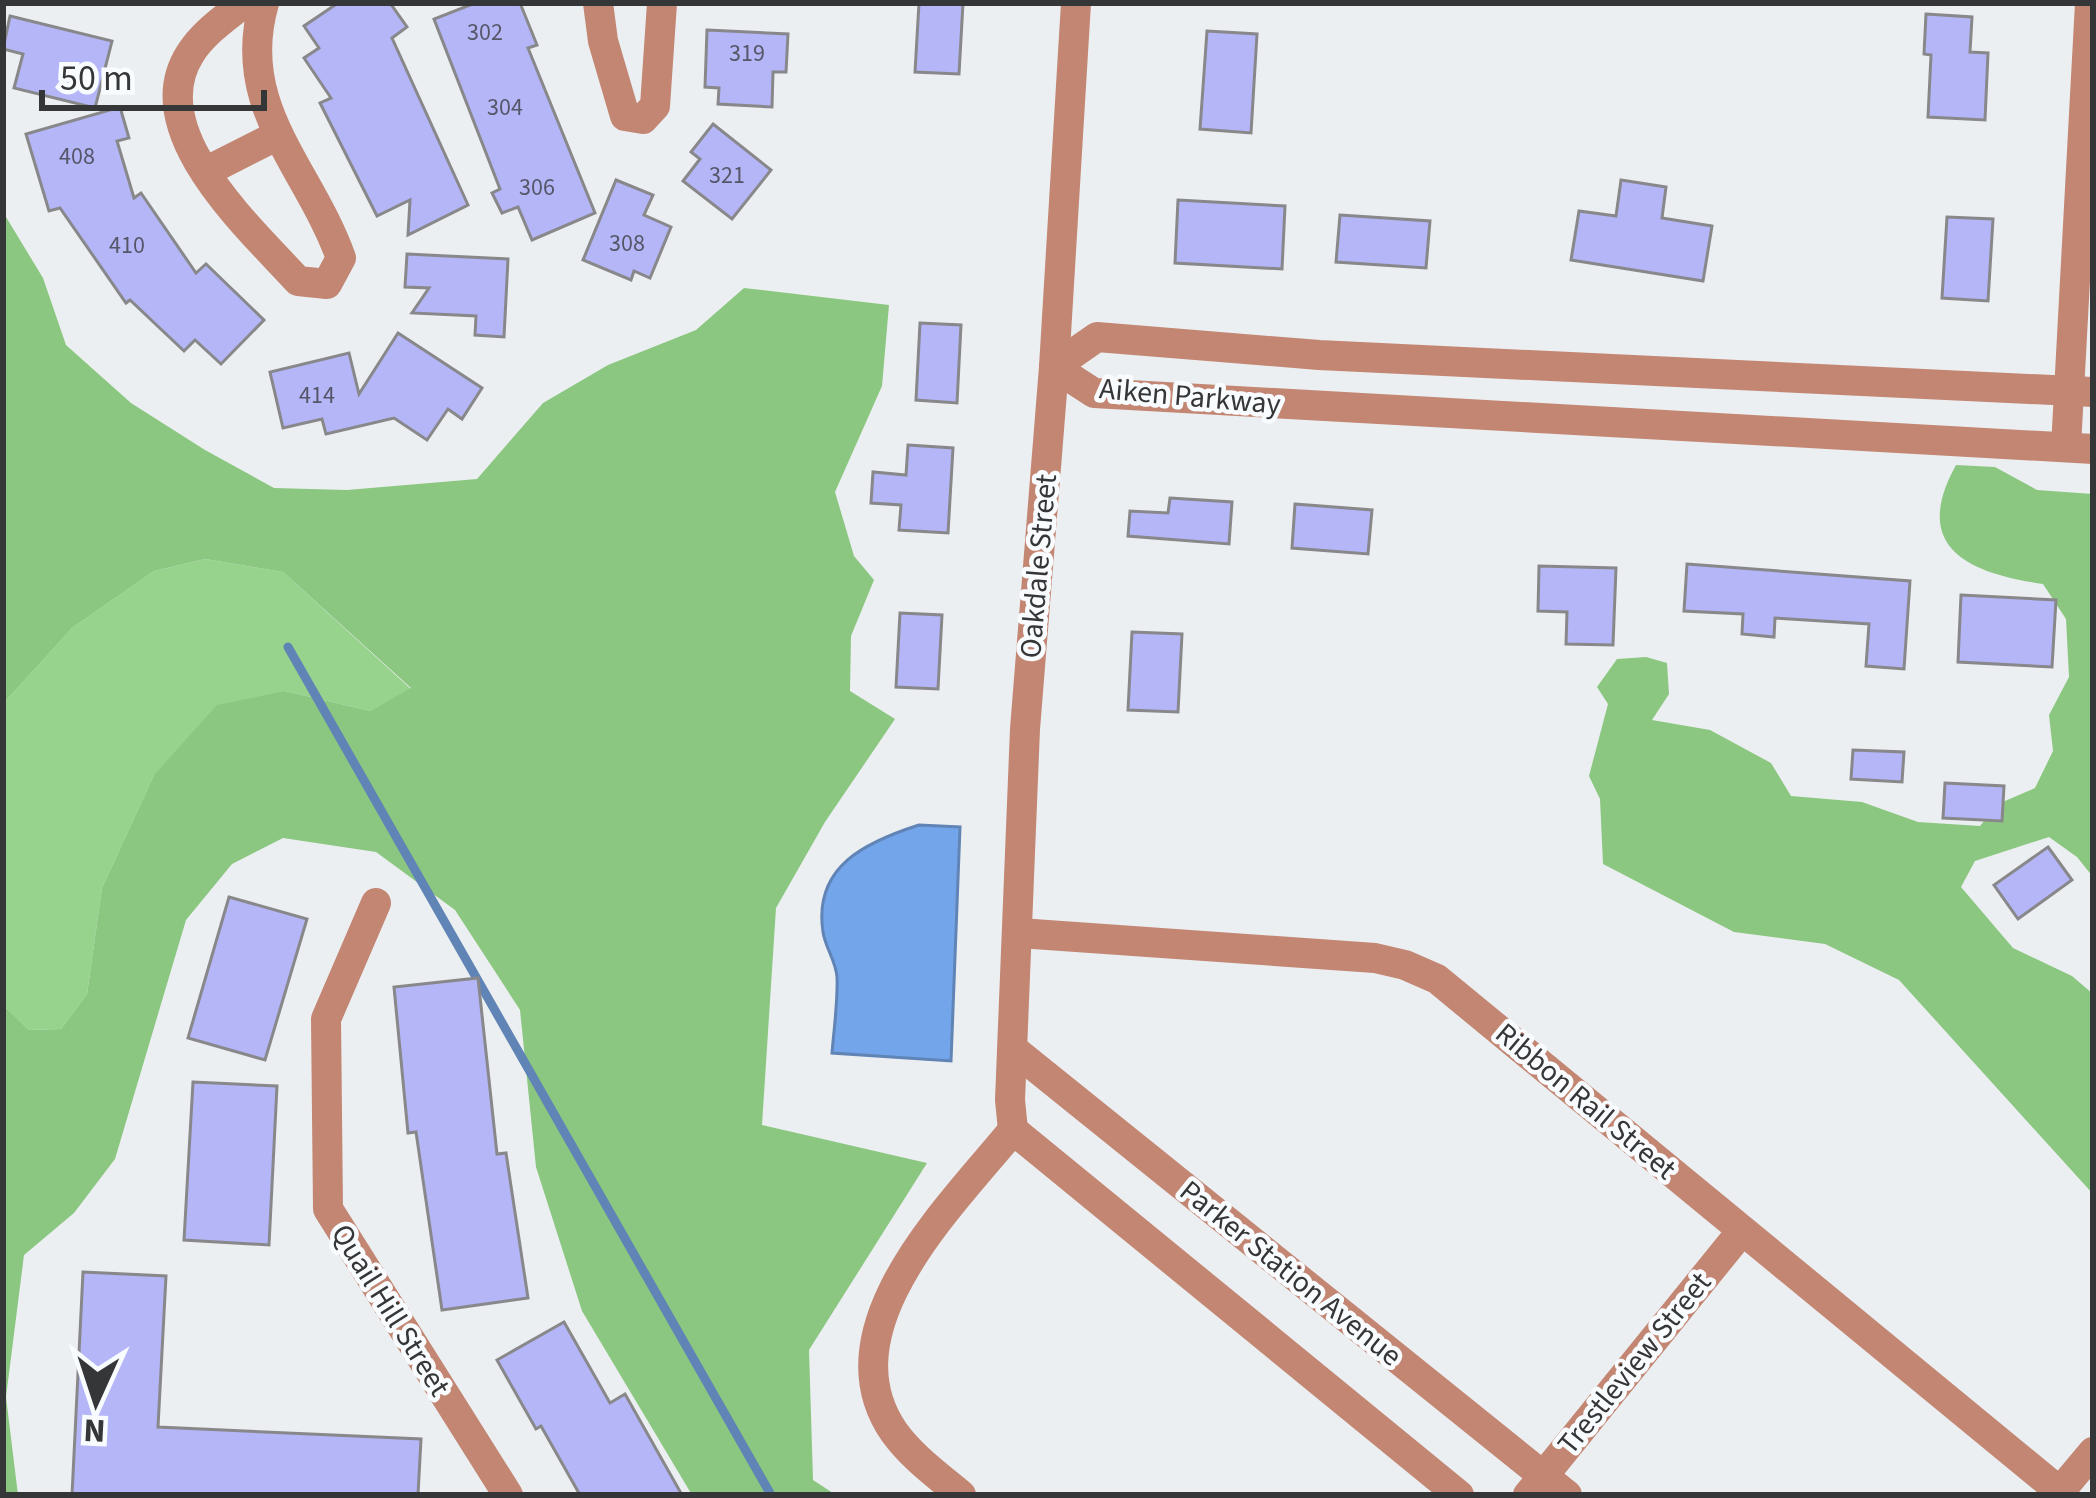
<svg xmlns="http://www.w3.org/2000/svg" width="2096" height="1498" font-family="'Source Sans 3',sans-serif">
<rect width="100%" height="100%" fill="#eceff1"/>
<polygon fill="#97d38d" points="205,559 283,572 411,689 370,711 285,691 154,775 102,888 87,994 61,1029 29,1030 3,1005 3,704 72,628 154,571"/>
<g fill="#8bc780">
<polygon points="3,212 43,278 66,345 131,403 205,450 274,488 347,490 477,479 543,403 608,365 696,330 744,288 889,305 882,386 835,492 854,556 874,580 851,636 850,691 895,719 825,822 776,908 762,1125 927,1163 809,1350 813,1480 836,1495 692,1495 582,1311 536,1167 520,1010 455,910 376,852 283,838 232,864 186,920 115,1159 74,1213 24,1255 6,1397 18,1495 3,1495 3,1005 29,1030 61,1029 87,994 102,888 154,775 217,705 285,691 370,711 411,688 283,572 205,559 154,571 72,628 3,704"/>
<path d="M1956 465 1995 467 2037 490 2093 494V877L2077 857 2049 837 1975 861 1961 887 2013 948 2072 976 2093 994V1194L1899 980 1825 944 1734 932 1603 864 1600 799 1589 776 1608 704 1597 687 1617 659 1646 657 1667 663 1669 694 1652 720 1710 730 1771 763 1791 796 1862 802 1918 822 1980 826 1998 804 2035 788 2053 751 2049 715 2069 677 2066 619 2043 584C1969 573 1910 548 1956 465Z"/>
</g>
<path fill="#73a5eb" stroke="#6084b5" stroke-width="3" d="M919 825 960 827 951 1061 832 1053C834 1028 838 1001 837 977 836 961 825 947 823 932 813 866 866 842 919 825Z"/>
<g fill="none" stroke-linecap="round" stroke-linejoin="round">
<polyline stroke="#6084b5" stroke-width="9" points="288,647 771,1495"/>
</g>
<g fill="#b4b6f7" stroke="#88888b" stroke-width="3">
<polygon points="338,3 390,3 407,27 392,38 468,205 408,235 410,200 377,216 320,103 331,98 304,58 319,48 304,26"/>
<polygon points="475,3 520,3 537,45 528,48 595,213 532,240 518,207 502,213 492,193 500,189 434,19"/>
<polygon points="919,3 963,3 959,74 915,72"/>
<polygon points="1926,14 1972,17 1970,52 1988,53 1985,120 1928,117 1931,55 1924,54"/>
<polygon points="10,16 112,41 95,108 14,88 23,54 3,49"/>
<polygon points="707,30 788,34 786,72 773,72 772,107 718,104 719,88 705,87"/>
<polygon points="1207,31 1257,34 1251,133 1200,129"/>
<polygon points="120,107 129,138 117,141 134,198 141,193 196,273 206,264 264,320 221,364 195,340 184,351 130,300 126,303 60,208 49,211 26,134"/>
<polygon points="713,124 771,170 732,219 683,181 700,159 691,152"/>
<polygon points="616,180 653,195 644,215 671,227 650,278 634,271 631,280 583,260"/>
<polygon points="1621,180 1666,187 1662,218 1712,226 1703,281 1571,260 1579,211 1616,216"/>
<polygon points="1178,200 1285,206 1282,269 1175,263"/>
<polygon points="1340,215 1430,221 1426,268 1336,262"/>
<polygon points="1947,217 1993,219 1988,301 1942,298"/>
<polygon points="407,254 508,259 504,337 475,335 476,316 412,313 429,288 405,287"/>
<polygon points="920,323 961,325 957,403 916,400"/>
<polygon points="398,333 482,388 462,419 448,409 427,440 394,418 326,434 322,419 283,428 270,372 349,353 359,394"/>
<polygon points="908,445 953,448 948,533 899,530 901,505 871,503 873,472 906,475"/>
<polygon points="1170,498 1232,502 1229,544 1128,536 1130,511 1168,513"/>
<polygon points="1295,504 1372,510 1368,554 1292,548"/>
<polygon points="1687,564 1910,581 1904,669 1866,666 1869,624 1775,618 1774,637 1742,634 1743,614 1684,611"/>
<polygon points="1539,566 1616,568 1613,645 1566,644 1567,612 1538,611"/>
<polygon points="1961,595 2056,600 2052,667 1958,662"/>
<polygon points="900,613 942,615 938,689 896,687"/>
<polygon points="1132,632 1182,634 1178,712 1128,710"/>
<polygon points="1853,750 1904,752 1902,782 1851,779"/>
<polygon points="1945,783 2004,786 2002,821 1943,818"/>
<polygon points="2048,847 2072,880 2018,919 1994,885"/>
<polygon points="229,897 307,919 265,1060 188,1038"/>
<polygon points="478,978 497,1154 506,1153 528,1298 442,1310 416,1132 408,1133 394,987"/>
<polygon points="193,1082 277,1086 269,1245 184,1240"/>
<polygon points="83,1272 166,1276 158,1427 421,1439 418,1495 72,1495"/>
<polygon points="564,1322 610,1403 625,1394 682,1495 580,1495 541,1426 536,1429 497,1360"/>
</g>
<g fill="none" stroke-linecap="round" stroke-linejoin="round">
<g stroke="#c28673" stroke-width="30">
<path d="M244 3C225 18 203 33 190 54 141 131 250 228 298 281L327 284 341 258C309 168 234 107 264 3"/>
<polyline points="598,3 603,41 625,116 643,119 655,106 662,3"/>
<polyline points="207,171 278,135"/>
<polyline points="2093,392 1319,355 1097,337 1054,367 1094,393 2093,449"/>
<polyline points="2066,447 2090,3"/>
<polyline points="376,903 326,1019 328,1209 508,1495"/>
<polyline points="1019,933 1375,958 1405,965 1437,979 2064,1495"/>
<polyline points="1014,1050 1567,1495"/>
<polyline points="1013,1130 1010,1100 1025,729 1054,367 1076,3"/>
<polyline points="1013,1130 1459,1495"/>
<path d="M961 1495C937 1475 912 1457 894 1432 823 1329 951 1206 1013 1130"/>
<polyline points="1528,1495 1741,1232"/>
<polyline points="2057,1495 2093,1452"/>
</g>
</g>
<g text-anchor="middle" stroke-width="9" stroke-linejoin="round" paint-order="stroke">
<g font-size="24" fill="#555667">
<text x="485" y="40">302</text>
<text x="747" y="61">319</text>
<text x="505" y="115">304</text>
<text x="77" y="164">408</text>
<text x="727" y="183">321</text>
<text x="537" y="195">306</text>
<text x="627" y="251">308</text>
<text x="127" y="253">410</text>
<text x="317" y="403">414</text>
</g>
<g font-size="30" fill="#353637" stroke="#f9fcff">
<text transform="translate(1190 396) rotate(5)" y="10">Aiken Parkway</text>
<text transform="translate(1038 566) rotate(-85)" y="10">Oakdale Street</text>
<text transform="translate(1586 1101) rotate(40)" y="10">Ribbon Rail Street</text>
<text transform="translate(1291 1273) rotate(39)" y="10">Parker Station Avenue</text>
<text transform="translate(391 1310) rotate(58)" y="10">Quail Hill Street</text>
<text transform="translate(1634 1363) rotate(-51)" y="10">Trestleview Street</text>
</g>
</g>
<rect width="2096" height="1498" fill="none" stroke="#353637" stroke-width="12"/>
<g transform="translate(96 1402) rotate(183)" stroke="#f9fcff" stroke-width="9" paint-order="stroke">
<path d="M0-9L21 45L0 30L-21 45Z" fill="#353637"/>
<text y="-18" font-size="33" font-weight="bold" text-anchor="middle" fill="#353637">N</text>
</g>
<path d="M42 90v18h222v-18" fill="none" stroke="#353637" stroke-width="6"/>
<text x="60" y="90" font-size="36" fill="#353637" stroke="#f9fcff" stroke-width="9" paint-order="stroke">50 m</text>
</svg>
